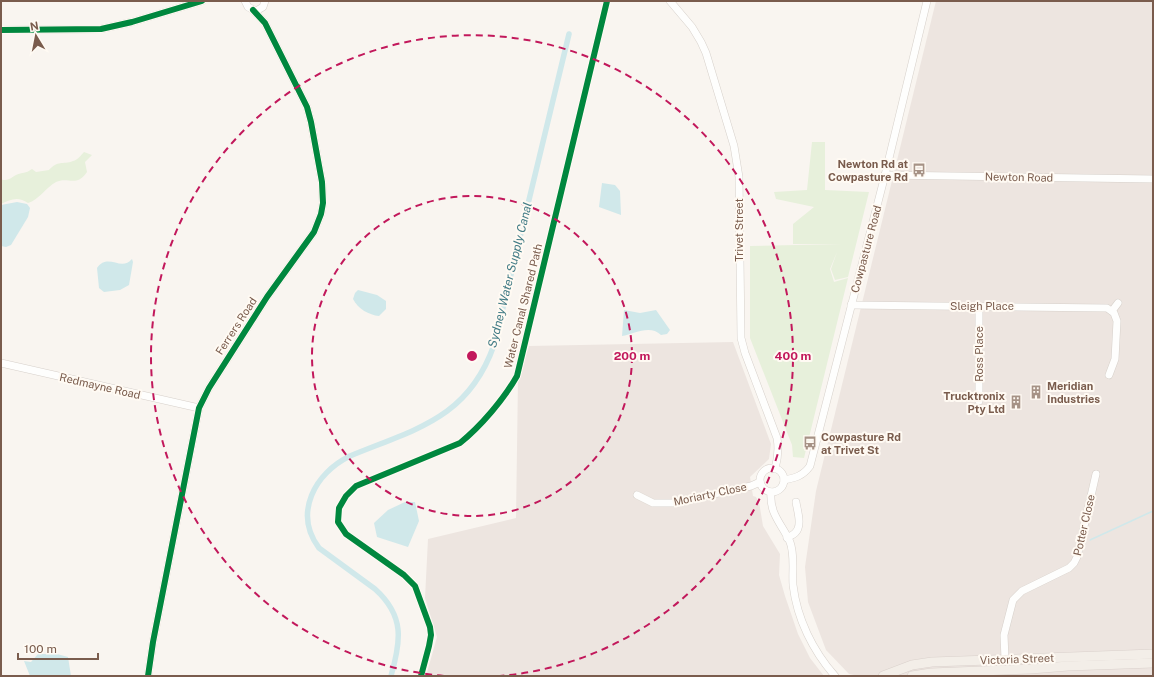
<svg xmlns="http://www.w3.org/2000/svg" width="1154" height="677" font-family="'Public Sans',sans-serif">
<rect width="100%" height="100%" fill="#f9f5f0"/>
<g fill="#ede5e0">
<polygon points="936,1 1153,1 1153,676 859,676 849,674 826,650 808,602 805,567 816,491"/>
<polygon points="733,342 771,444 769,459 750,477 753,496 756,497 759,502 763,526 780,554 779,575 785,596 798,634 810,658 824,676 426,676 437,637 425,598 428,539 516,518 518,379 529,346"/>
</g>
<g fill="#e7f0db">
<polygon points="812,142 825,142 825,190 869,192 848,277 835,280 831,269 837,252 847,243 837,252 830,269 834,282 848,278 804,458 793,457 792,445 750,338 750,246 842,244 793,244 793,224 814,207 776,199 774,192 807,190"/>
<path d="M84 152 92 155 85 162 87 172C76 188 68 176 56 182 45 188 39 200 28 203 18 196 11 199 1 204V179L3 180C9 180 11 178 16 175 23 172 25 174 32 169L36 172 49 170C58 160 62 165 73 161 78 160 81 155 84 152Z"/>
</g>
<g fill="#d0e8ea">
<polygon points="602,183 615,185 620,191 621,215 599,207"/>
<polygon points="17,202 27,204 30,208 28,217 11,245 6,247 1,246 1,205"/>
<path d="M132 259 133 262 129 285 120 290 104 292 99 288 97 268C108 252 121 272 132 259Z"/>
<path d="M358 290 377 295 386 301V309L379 316C369 315 358 309 353 299L355 293Z"/>
<path d="M624 310 640 313 656 310 670 330 667 334 661 335C650 324 634 334 622 336Z"/>
<polygon points="405,502 415,502 419,521 408,547 377,537 374,523 388,510"/>
<polygon points="38,654 57,654 68,657 71,676 30,676 24,661 31,662"/>
</g>
<g fill="none" stroke-linecap="round" stroke-linejoin="round">
<polyline stroke="#d0e8ea" stroke-width="1.5" points="1090,540 1153,511"/>
<path stroke="#d0e8ea" stroke-width="5.5" d="M391 676C401 641 405 616 375 589L319 548C293 513 315 473 350 456 415 429 468 419 494 345L569 34"/>
<g stroke="#d7d1cb" stroke-width="8">
<g id="minor">
<polyline points="245,1 248,7 256,11 263,7 265,1"/>
<path d="M670 1 692 27 701 42 706 53 734 146 739 177 741 338 745 353 777 438C779 449 778 458 775 469"/>
<polyline points="1,30 101,29 132,22 202,1"/>
<polyline points="885,175 1153,179"/>
<polyline points="851,305 1107,308 1114,313 1117,321 1115,359 1109,375"/>
<polyline points="1112,311 1118,303"/>
<polyline points="1,363 199,408"/>
<polyline points="979,401 979,307"/>
<circle cx="772" cy="480" r="12"/>
<path d="M784 480C795 478 803 476 810 466L885 175 927 1"/>
<path d="M771 492C769 514 782 524 790 542 795 555 792 572 793 585 797 619 813 651 835 676"/>
<polyline points="637,495 653,503 672,503 751,486 760,482"/>
<path d="M787 538C790 536 793 535 795 533 803 526 797 510 796 502"/>
<polyline points="1005,659 1004,635 1013,600 1022,591 1069,568 1074,563 1077,557 1096,474"/>
<polyline points="148,676 153,642 199,408 209,388 267,297 314,232 321,214 323,203 322,182 311,122 307,107 265,23 253,10"/>
</g>
</g>
<g stroke="#dad1cc" stroke-width="10">
<g id="major">
<polyline points="883,676 912,665 932,662 1153,654"/>
<polyline points="912,676 931,673 1031,669 1068,666 1153,663"/>
</g>
</g>
<use href="#minor" stroke="#fefefd" stroke-width="7"/>
<use href="#major" stroke="#f3eee8" stroke-width="9"/>
<g stroke="#fffaf3" stroke-width="8">
<g id="cycleway">
<polyline points="1,30 101,29 132,22 202,1"/>
<polyline points="148,676 153,642 199,408 209,388 267,297 314,232 321,214 323,203 322,182 311,122 307,107 265,23 253,10"/>
<path d="M421 676 429 646 431 635 430 627 415 586 404 575 346 534 338 522 339 508 346 496 356 486 460 443C481 426 504 399 517 376L607 1"/>
</g>
</g>
<use href="#cycleway" stroke="#00873e" stroke-width="6"/>
</g>
<g fill="none" stroke="#c2185b" stroke-width="2" stroke-dasharray="7 5">
<circle cx="472" cy="356" r="160"/>
<path d="M444 676A321 321 0 1 1 500 676"/>
</g>
<defs>
<g id="bus-bare" transform="scale(1.08)"><path d="M-5-6H5V4H4V6H2V4H-2V6H-4V4H-5ZM-3.5-4V0h7V-4ZM-3.5 1.2v1.5H-2V1.2ZM2 1.2v1.5H3.5V1.2Z" fill="#a69286" stroke="#fffaf3" stroke-width="2.5" paint-order="stroke"/></g>
<g id="building-bare" transform="scale(1.08)"><path d="M-4-6H4V6H1V3H-1V6H-4ZM-2.5-4.3h1.7v1.8h-1.7ZM.8-4.3h1.7v1.8H.8ZM-2.5-1h1.7V.8h-1.7ZM.8-1h1.7V.8H.8Z" fill="#a69286" stroke="#fffaf3" stroke-width="2.5" paint-order="stroke"/></g>
</defs>
<g fill-rule="evenodd">
<use href="#bus-bare" x="919" y="170"/>
<use href="#building-bare" x="1036" y="392"/>
<use href="#building-bare" x="1016" y="402"/>
<use href="#bus-bare" x="810" y="443"/>
</g>
<g text-anchor="middle" stroke-width="4" stroke-linejoin="round" paint-order="stroke">
<g font-size="11" font-weight="bold" fill="#7a5c4d" stroke="#fffaf3" text-anchor="end">
<text x="908" y="168">Newton Rd at<tspan x="908" dy="13">Cowpasture Rd</tspan></text>
<text x="1047" y="390" text-anchor="start">Meridian<tspan x="1047" dy="13">Industries</tspan></text>
<text x="1005" y="400">Trucktronix<tspan x="1005" dy="13">Pty Ltd</tspan></text>
<text x="821" y="441" text-anchor="start">Cowpasture Rd<tspan x="821" dy="13">at Trivet St</tspan></text>
</g>
<g font-size="11" fill="#7a5c4d" stroke="#fffaf3">
<text transform="translate(1019 177) rotate(1)" y="4">Newton Road</text>
<text transform="translate(739 230) rotate(-90)" y="4">Trivet Street</text>
<text transform="translate(866 249) rotate(-75)" y="4">Cowpasture Road</text>
<text transform="translate(523 306) rotate(-76)" y="4">Water Canal Shared Path</text>
<text x="982" y="310">Sleigh Place</text>
<text transform="translate(236 326) rotate(-57)" y="4">Ferrers Road</text>
<text transform="translate(979 354) rotate(-90)" y="4">Ross Place</text>
<text transform="translate(100 386) rotate(13)" y="4">Redmayne Road</text>
<text transform="translate(710 494) rotate(-12)" y="4">Moriarty Close</text>
<text transform="translate(1084 525) rotate(-77)" y="4">Potter Close</text>
<text transform="translate(1017 659) rotate(-2)" y="4">Victoria Street</text>
</g>
<g font-size="12" font-style="italic" fill="#437c86" stroke="#fffaf3">
<text transform="translate(510 275) rotate(-76)" y="4">Sydney Water Supply Canal</text>
</g>
</g>
<circle cx="472" cy="356" r="6" fill="#c2185b" stroke="#fffaf3" stroke-width="2"/>
<g font-size="12" text-anchor="middle" font-weight="bold" fill="#c2185b" stroke="#fffaf3" stroke-width="4" stroke-linejoin="round" paint-order="stroke">
<text x="632" y="360">200 m</text>
<text x="793" y="360">400 m</text>
</g>
<rect width="1154" height="677" fill="none" stroke="#7a5c4d" stroke-width="4"/>
<g transform="translate(36 36) rotate(350)" stroke="#fffaf3" stroke-width="3" paint-order="stroke">
<path d="M0-3L7 15L0 10L-7 15Z" fill="#7a5c4d"/>
<text y="-6" font-size="11" font-weight="bold" text-anchor="middle" fill="#7a5c4d">N</text>
</g>
<path d="M18 653v6h80v-6" fill="none" stroke="#7a5c4d" stroke-width="2"/>
<text x="24" y="653" font-size="12" fill="#7a5c4d" stroke="#fffaf3" stroke-width="3" paint-order="stroke">100 m</text>
</svg>
